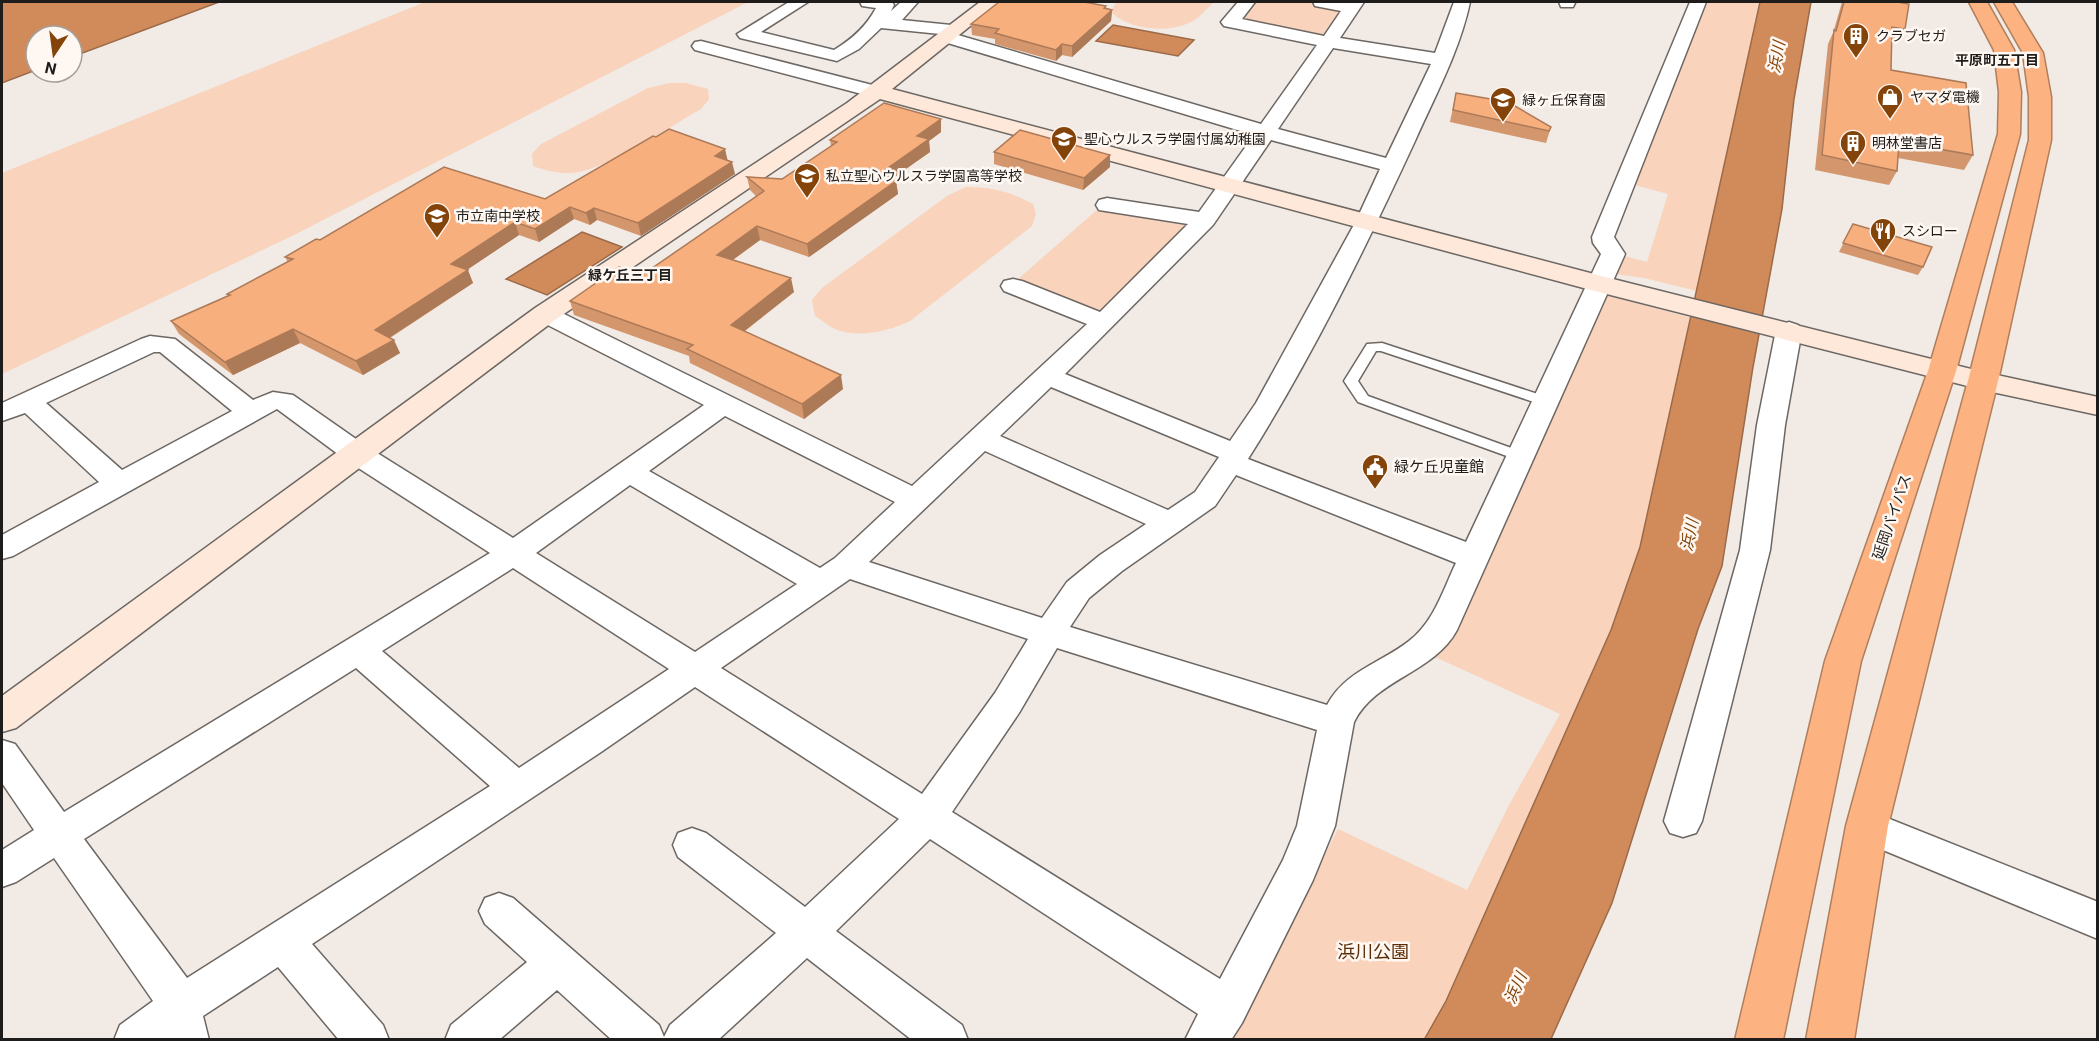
<svg xmlns="http://www.w3.org/2000/svg" width="2099" height="1041" font-family="Roboto,'Noto Sans JP',sans-serif">
<rect width="100%" height="100%" fill="#f1eae5"/>
<g fill="#f9d3bb">
<polygon points="425,2 748,2 292,236 2,374 2,173"/>
<path d="M1116 2H1214C1207 8 1200 17 1193 21 1170 34 1129 30 1111 12Z"/>
<polygon points="1255,2 1314,2 1347,9 1326,39 1239,21"/>
<polygon points="1708,2 1760,2 1697,291 1644,278 1615,274 1620,255 1647,262 1668,194 1635,185 1686,51"/>
<path d="M670 83H686L708 89 709 99 701 109C667 128 615 164 579 172 564 175 547 171 533 166L532 154 541 144 648 88Z"/>
<path d="M966 187C992 187 1011 192 1033 204L1036 214 1032 226 910 321C889 331 858 339 835 329 828 326 822 320 815 316L812 300 822 288 947 196Z"/>
<polygon points="1098,209 1191,222 1103,313 1017,280"/>
<polygon points="1606,295 1692,318 1643,538 1608,639 1446,1001 1424,1039 1228,1040 1338,829 1467,890 1509,805 1560,714 1435,657 1453,639"/>
</g>
<g fill="#d18b5b" stroke="#9c6a48" stroke-width="1.5">
<polygon points="2,2 219,2 72,57 72,36 36,36 36,70 2,83"/>
<polygon points="1760,2 1811,2 1794,99 1782,209 1753,367 1722,566 1698,629 1612,903 1551,1039 1424,1040 1446,1001 1611,630 1640,547"/>
<polygon points="1113,25 1194,40 1178,56 1096,41"/>
<polygon points="582,232 622,247 547,295 506,279"/>
</g>
<g fill="none" stroke-linecap="round" stroke-linejoin="round">
<g stroke="#6d6763" stroke-width="3">
<polygon id="lane" points="1382,343 1550,398 1552,401 1550,404 1540,404 1381,351 1376,351 1358,381 1368,396 1525,453 1527,456 1525,459 1515,459 1358,402 1344,381 1367,344"/>
</g>
<g stroke="#6d6763" stroke-width="3">
<g id="street">
<path d="M789 2H808L761 32 834 50C852 39 866 27 876 8L862 6 860 2H892L894 5 891 11 901 2H918L902 20 961 26 964 30 958 35 1261 124 1317 45 1224 26 1221 22 1238 2H1255L1242 19 1324 36 1341 11 1315 6 1313 2H1364L1340 38 1435 53 1454 2H1470C1460 50 1435 96 1415 141 1365 249 1311 359 1248 459L1466 542 1601 254 1593 243 1592 237 1690 2H1706L1614 237 1625 254 1457 630C1434 673 1375 679 1354 722L1335 826 1313 880 1242 1023 1231 1040H1185L1198 1014 930 839 836 931 962 1025 968 1040H912L807 958 718 1040H612L557 990 499 1040H445L451 1025 527 962 485 924 479 911 485 898 499 893 513 898 659 1025 664 1037 670 1025 776 933 678 857 673 845 678 833 692 828 706 833 805 907 899 819 695 687 601 752 312 944 383 1025 389 1040H339L278 967 203 1016 209 1040H114L120 1025 153 1001 54 858 16 882 2 887V850L34 830 2 783V740L15 744 64 812 490 553 346 460 277 409 13 556 2 559V535L99 482 25 413 2 421V403L141 339 150 336 175 339 253 400 273 392 293 395 366 446 513 538 704 405 536 319 533 314 536 309 545 307 554 309 912 486 1087 324 1004 291 1001 286 1004 281 1013 279 1022 281 1100 312 1188 224 1099 210 1096 205 1099 200 1107 198 1199 212 1254 135 941 41 938 37 940 34 881 28 859 49 837 61 740 38 737 34ZM1333 48 1431 64 1386 158 1278 129ZM1271 140 1380 169 1356 221 1256 403 1230 441 1065 374 1213 225ZM154 352H160L232 411 122 470 46 403ZM1051 387 1219 457 1195 492 1168 510 1000 436ZM725 416 895 502 835 558 820 568 649 471ZM985 451 1146 524 1100 555 1067 582 1042 618 869 562ZM1236 475 1456 563C1443 590 1434 622 1409 641 1381 663 1345 671 1327 705L1070 627 1089 598 1122 571 1215 506ZM630 485 797 584 695 652 536 553ZM513 568 669 669 519 768 382 651ZM850 579 1028 639 995 693 922 794 721 668ZM1057 648 1317 730 1297 826 1283 860 1220 979 952 812 1019 713ZM356 668 490 786 187 978 84 839Z"/>
<polygon points="1559,2 1575,2 1575,3 1573,7 1561,7"/>
<polygon points="701,41 884,88 887,92 884,96 877,98 695,50 692,46 695,42"/>
<polygon points="1789,322 1798,325 1802,330 1785,425 1770,550 1702,821 1696,833 1683,837 1670,833 1664,821 1740,550 1757,425 1776,330 1780,325"/>
<polygon points="1867,810 2098,902 2098,939 1854,838 1848,826 1854,814"/>
</g>
</g>
<g stroke="#6d6763" stroke-width="3">
<polygon id="secondary" points="980,2 1000,2 892,89 1609,278 1983,372 2098,397 2098,415 1983,390 1591,290 880,99 555,320 16,728 2,732 2,696 535,308 847,103"/>
</g>
<g stroke="#af7e5d" stroke-width="3">
<g id="highway">
<polygon points="1969,2 1987,2 2014,50 2021,92 2020,134 1956,371 1861,661 1783,1040 1735,1040 1825,661 1928,371 1998,134 1999,92 1994,50"/>
<polygon points="1994,2 2012,2 2043,53 2051,97 2051,140 1998,381 1888,826 1854,1040 1806,1040 1846,826 1968,381 2029,140 2029,97 2023,53"/>
</g>
</g>
<use href="#lane" fill="#fff" fill-rule="evenodd"/>
<use href="#street" fill="#fff" fill-rule="evenodd"/>
<use href="#secondary" fill="#fee8d9" fill-rule="evenodd"/>
<use href="#highway" fill="#fdb381" fill-rule="evenodd"/>
</g>
<g fill="#d4966c">
<polygon points="999,2 1088,2 1087,2 1106,6 1106,8 1112,10 1111,21 1072,57 1062,55 1056,61 995,44 995,39 972,35 971,24"/>
<polygon points="1842,2 1897,2 1905,29 1898,42 1891,41 1891,70 1973,155 1964,170 1898,158 1897,171 1889,185 1815,170 1828,44 1833,33"/>
<polygon points="1456,93 1551,127 1546,143 1450,122"/>
<polygon points="941,119 941,132 929,141 930,152 891,179 896,181 898,194 809,257 760,240 733,260 794,292 745,331 843,389 804,419 690,363 689,356 574,315 570,301 642,275 756,196 750,190 747,177 782,179 831,146 830,140"/>
<polygon points="994,152 1110,155 1110,167 1083,190 994,164"/>
<polygon points="728,160 735,174 641,236 597,220 590,225 574,219 539,242 519,235 467,270 473,283 390,338 400,353 363,375 300,343 233,375 179,334 171,321 228,296 227,294 288,262 285,257 320,240 545,199"/>
<polygon points="1853,224 1923,267 1918,275 1839,252"/>
</g>
<g fill="#ad7a58">
<polygon points="1106,6 1105,16 1112,10 1111,21 1072,57 1072,46"/>
<polygon points="1062,44 1062,55 1056,61 1056,50"/>
<polygon points="941,119 941,132 929,141 930,152 879,188 878,175 917,136"/>
<polygon points="725,149 728,162 715,156"/>
<polygon points="1110,155 1110,167 1083,190 1084,178"/>
<polygon points="732,162 735,174 641,236 638,223"/>
<polygon points="896,181 898,194 809,257 807,244"/>
<polygon points="570,207 574,219 539,242 535,229"/>
<polygon points="594,208 597,220 590,225 586,213"/>
<polygon points="515,222 519,235 456,277 451,264"/>
<polygon points="757,226 760,240 720,269 717,255"/>
<polygon points="468,270 473,283 381,343 375,330"/>
<polygon points="791,278 794,292 734,339 731,325"/>
<polygon points="293,329 300,343 233,375 225,362"/>
<polygon points="394,340 400,353 363,375 356,361"/>
<polygon points="841,375 843,389 804,419 802,404"/>
</g>
<g fill="#f7af7e" stroke="#ad7a58" stroke-width="1.5">
<polygon points="999,2 1084,2 1106,6 1104,8 1112,10 1072,46 1062,44 1056,50 995,33 999,29 971,24"/>
<polygon points="1844,2 1897,2 1909,4 1905,29 1892,27 1891,70 1966,83 1973,155 1899,142 1897,171 1822,155 1834,30 1836,31"/>
<polygon points="1456,93 1508,102 1551,127 1549,131 1453,110"/>
<polygon points="884,103 941,119 917,136 929,139 878,175 896,181 807,244 757,226 717,255 791,278 731,325 841,375 802,404 687,349 693,345 570,301 619,267 642,275 764,191 747,177 782,179 837,142 830,140"/>
<polygon points="669,129 725,149 715,156 732,162 638,223 594,208 586,213 570,207 535,229 515,222 451,264 468,270 375,330 394,340 356,361 293,329 225,362 171,321 230,295 227,294 293,259 285,257 316,239 320,240 444,167 545,199 653,136 656,137"/>
<polygon points="1020,130 1110,155 1084,178 994,152"/>
<polygon points="1853,224 1932,247 1923,267 1843,243"/>
</g>
<defs>
<g id="building-pin" transform="scale(1.35)"><path d="M0 17L-7.5 6A9.5 9.5 0 1 1 7.5 6Z" fill="#834309" stroke="#fff7f2"/><path d="M-4-6H4V6H1V3H-1V6H-4ZM-2.5-4.3h1.7v1.8h-1.7ZM.8-4.3h1.7v1.8H.8ZM-2.5-1h1.7V.8h-1.7ZM.8-1h1.7V.8H.8Z" fill="#fff"/></g>
<g id="shop-pin" transform="scale(1.35)"><path d="M0 17L-7.5 6A9.5 9.5 0 1 1 7.5 6Z" fill="#834309" stroke="#fff7f2"/><path d="M-5-2.5h2.3a2.7 3.5 0 0 1 5.4 0H5L5.5 6h-11ZM-1.5-2.5h3a1.5 2.3 0 0 0-3 0Z" fill="#fff"/></g>
<g id="school-pin" transform="scale(1.35)"><path d="M0 17L-7.5 6A9.5 9.5 0 1 1 7.5 6Z" fill="#834309" stroke="#fff7f2"/><path d="M0-5L7-2L0 1L-7-2ZM-4 1L0 2.5L4 1V4Q0 6-4 4Z" fill="#fff"/></g>
<g id="restaurant-pin" transform="scale(1.35)"><path d="M0 17L-7.5 6A9.5 9.5 0 1 1 7.5 6Z" fill="#834309" stroke="#fff7f2"/><path d="M-5-6h1v4h1v-4h1v4h1v-4h1v5L-1.5 .5V6h-2V.5L-5-1ZM5-6V6H3V1.5H1.5Q1.5-4 5-6Z" fill="#fff"/></g>
<g id="civic-pin" transform="scale(1.35)"><path d="M0 17L-7.5 6A9.5 9.5 0 1 1 7.5 6Z" fill="#834309" stroke="#fff7f2"/><path d="M-.6-6.5H3V-4.5H.6V-3L4-1V1h2V6H-6V1h2V-1L-.6-3ZM-1.2 2.5V6h2.4V2.5Z" fill="#fff"/></g>
</defs>
<g fill-rule="evenodd">
<use href="#building-pin" x="1856" y="36"/>
<use href="#shop-pin" x="1890" y="97"/>
<use href="#school-pin" x="1503" y="100"/>
<use href="#school-pin" x="1064" y="139"/>
<use href="#building-pin" x="1853" y="143"/>
<use href="#school-pin" x="807" y="176"/>
<use href="#school-pin" x="437" y="216"/>
<use href="#restaurant-pin" x="1883" y="231"/>
<use href="#civic-pin" x="1375" y="467"/>
</g>
<g text-anchor="middle" stroke-width="5" stroke-linejoin="round" paint-order="stroke">
<g font-size="14" fill="#1f1d1b" stroke="#fff7f2" text-anchor="start">
<text x="1876" y="41">クラブセガ</text>
<text x="1910" y="102">ヤマダ電機</text>
<text x="1522" y="105">緑ヶ丘保育園</text>
<text x="1084" y="144">聖心ウルスラ学園付属幼稚園</text>
<text x="1872" y="148">明林堂書店</text>
<text x="826" y="181">私立聖心ウルスラ学園高等学校</text>
<text x="456" y="221">市立南中学校</text>
<text x="1902" y="236">スシロー</text>
</g>
<g font-size="14" font-weight="bold" fill="#1f1d1b" stroke="#fff7f2">
<text x="1997" y="65">平原町五丁目</text>
<text x="630" y="280">緑ケ丘三丁目</text>
</g>
<g font-size="15" fill="#1f1d1b" stroke="#fff7f2" text-anchor="start">
<text x="1394" y="472">緑ケ丘児童館</text>
</g>
<g font-size="15" fill="#1f1d1b" stroke="#fff7f2">
<text transform="translate(1892 517) rotate(-71)" y="5">延岡バイパス</text>
</g>
<g font-size="16" font-style="italic" fill="#834307" stroke="#fff7f2">
<text transform="translate(1776 57) rotate(-80)" y="6">浜川</text>
<text transform="translate(1689 535) rotate(-78)" y="6">浜川</text>
<text transform="translate(1515 988) rotate(-66)" y="6">浜川</text>
</g>
<g font-size="18" fill="#5a2d06" stroke="#fff7f2">
<text x="1373" y="958">浜川公園</text>
</g>
</g>
<rect width="2099" height="1041" fill="none" stroke="#1f1d1b" stroke-width="6"/>
<g transform="translate(54 54) rotate(193)"><circle r="28" fill="#fff7f2" stroke="#a5a09c" stroke-width="1.5"/>
<path d="M0-4.5L10 22L0 15L-10 22Z" fill="#834309"/>
<text y="-9" font-size="16" font-weight="bold" text-anchor="middle" fill="#1f1d1b">N</text>
</g>
</svg>
